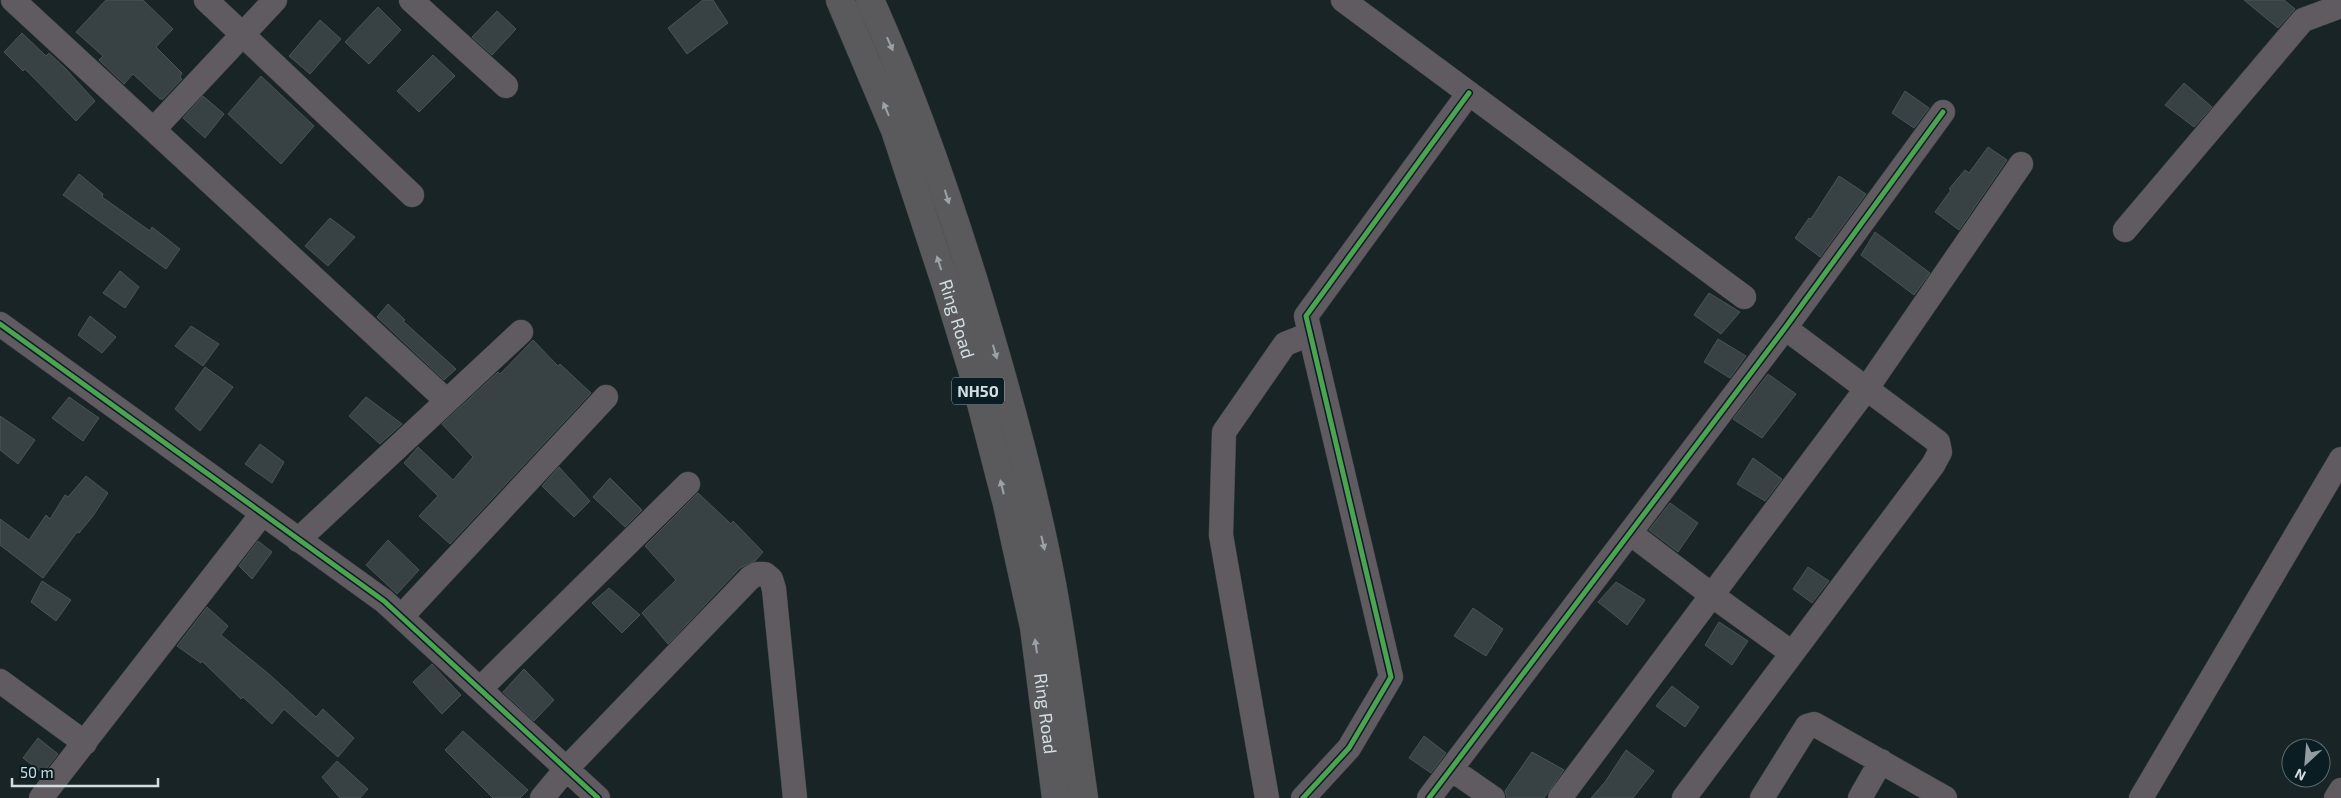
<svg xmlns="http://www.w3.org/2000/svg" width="2341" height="798" viewBox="0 0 2341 798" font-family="'Exo 2',sans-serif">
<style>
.building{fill:#384144;stroke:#4a5456}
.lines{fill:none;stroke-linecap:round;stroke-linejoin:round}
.street-casing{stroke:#374143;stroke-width:25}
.highway-casing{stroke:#374143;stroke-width:29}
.street{stroke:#605b61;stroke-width:24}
.highway{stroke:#5a5a5d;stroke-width:28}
.cycleway-casing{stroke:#0a1d22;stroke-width:8}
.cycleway{stroke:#4ca352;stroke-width:5}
.oneway{fill:#9ca3a6}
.labels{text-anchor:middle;stroke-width:4;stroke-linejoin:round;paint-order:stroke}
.shield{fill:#0a1d22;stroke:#96a4a8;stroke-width:1}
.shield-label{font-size:16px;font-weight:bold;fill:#d2dee2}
.street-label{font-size:18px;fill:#d2dee2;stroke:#0a1d22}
</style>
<rect width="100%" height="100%" fill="#192426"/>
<path class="building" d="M106,0h37l30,29 -17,18 26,26 -2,4 2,2 -19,20h-3l-27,-25 -9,10 -25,-24 4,-4 -27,-24z
M703,0h10l15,23 -41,31 -19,-26z
M2244,0h40l11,9 -17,19z
M378,7l23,23 -32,34 -24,-22z
M497,11l19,18 -24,26 -20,-18z
M320,20l21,19 -31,35 -21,-18z
M22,33l24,23 3,-3 16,15 30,33 -19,20 -51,-52 -2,2 -19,-19z
M433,55l22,21 -36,36 -22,-21z
M261,76l53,50 -33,38 -53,-50z
M2184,83l28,24 -18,20 -29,-22z
M1905,91l24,17 -15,20 -22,-15z
M203,96l21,18 -19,24 -22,-20z
M1988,147l19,13 -48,70 -24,-18 16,-22 -2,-1 16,-19 4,3z
M79,174l24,20 -1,3 48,34 2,-4 28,22 -14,20 -103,-74z
M1839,176l27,18 -46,63 -25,-19 14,-20 2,1z
M330,218l25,19 -27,29 -23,-20z
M1875,232l55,41 -16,22 -53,-40z
M120,271l19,16 -14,21 -22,-15z
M1709,293l31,19 -19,22 -27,-19z
M388,304l17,16 -2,1 53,48 -12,11 -67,-63z
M90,316l26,21 -14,16 -24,-18z
M191,326l28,18 -16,22 -28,-20z
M1718,339l28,17 -16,22 -26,-16z
M533,340l25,26 2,-2 31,29 -141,151 -31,-28 19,-20 -34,-33 14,-16 35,33 20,-23 -31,-33 56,-52 2,2z
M205,367l28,20 -33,44 -25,-22z
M1768,374l28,20 -34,44 -29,-19z
M69,397l30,21 -16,23 -31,-23z
M366,397l36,27 -22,20 -31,-28z
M0,416l35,24 -17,24 -18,-14z
M260,444l24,18 -12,21 -27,-19z
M1753,458l29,21 -17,22 -28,-17z
M559,467l31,34 -16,16 -32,-31z
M86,476l22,17 -15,23 -14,17 -2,-1 -34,46 -43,-33v-26l29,21 17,-25 4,4 15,-24 3,2z
M610,478l32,32 -17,17 -32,-30z
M698,493l33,31 2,-3 30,31 -8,9 -15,7 -72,76 -26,-31 34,-33 -31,-34z
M1670,503l28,20 -20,29 -29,-22z
M388,540l31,30 -22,24 -31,-29z
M258,541l14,11 -20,27 -13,-13z
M1808,567l21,14 -17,22 -19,-14z
M42,581l29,19 -15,21 -25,-19z
M1616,582l29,18 -18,25 -29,-23z
M609,588l31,27 -18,18 -30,-30z
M207,607l21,19 -7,9 49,40 46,42 7,-8 31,29 -16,19 -54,-48 -12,15 -29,-27 -2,2 -39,-38 -1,2 -24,-17z
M1473,608l30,21 -17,27 -32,-20z
M1719,622l29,19 -16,24 -27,-20z
M432,664l29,31 -19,19 -29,-32z
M524,669l30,31 -20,21 -31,-29z
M1672,686l27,21 -14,20 -29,-21z
M463,731l65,59 -8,8h-27l-48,-48z
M1424,736l22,17 -15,20 -22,-15z
M38,738l20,16 -15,19 -20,-15z
M1626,750l28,21 -21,27h-42l14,-16z
M1532,752l32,18 -20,28h-37l-2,-7z
M337,761l31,28 -8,9h-20l-18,-21z"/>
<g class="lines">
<defs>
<path id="street" d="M13,0l434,401
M206,0l206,195
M411,0l95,86
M1343,0l401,297
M154,129l121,-129
M2125,230l178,-210 38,-14
M0,324l384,277 214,197
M1630,533l83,63 79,57
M298,540l223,-208
M402,616l204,-219
M0,681l85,62
M481,688l207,-204
M1451,769l42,29
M41,798l221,-284
M542,798l25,-30 183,-190 7,-4h8l6,5 3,10 21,209
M1267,798l-46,-263 3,-103 61,-88 25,-10
M1303,798l46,-50 42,-71 -85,-361 163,-223
M1429,798l356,-470 158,-216
M1560,798l307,-410 154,-224
M1684,798l249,-333 7,-13 -2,-10 -153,-114
M1762,798l45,-72 7,-2 131,74
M1860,798l21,-37
M2141,798l200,-339
M2336,798l5,-8"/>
<g id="highway">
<path id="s1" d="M840,0l55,130 52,158 27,88 33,128 27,123 22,171"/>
<path d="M870,0c42,93 75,188 105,285 30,98 58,198 77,299 13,71 22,143 32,214"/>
</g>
</defs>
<use href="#street" class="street-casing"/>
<use href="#highway" class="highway-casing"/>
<use href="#street" class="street"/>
<use href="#highway" class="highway"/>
<defs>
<path id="cycleway" d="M0,324l384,277 214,197
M1303,798l46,-50 42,-71 -85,-361 163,-223
M1429,798l356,-470 158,-216"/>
</defs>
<use href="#cycleway" class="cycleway-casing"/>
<use href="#cycleway" class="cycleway"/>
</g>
<defs><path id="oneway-solid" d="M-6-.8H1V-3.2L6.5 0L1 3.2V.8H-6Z" transform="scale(1.25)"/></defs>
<g class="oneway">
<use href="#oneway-solid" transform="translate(890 44) rotate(66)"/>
<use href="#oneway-solid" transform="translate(886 109) rotate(-113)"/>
<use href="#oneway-solid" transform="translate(947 197) rotate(73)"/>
<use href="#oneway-solid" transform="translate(939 263) rotate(-108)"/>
<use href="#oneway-solid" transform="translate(995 352) rotate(74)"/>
<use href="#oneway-solid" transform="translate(1002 487) rotate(-104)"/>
<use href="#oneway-solid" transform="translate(1043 543) rotate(77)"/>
<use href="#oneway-solid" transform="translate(1036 646) rotate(-98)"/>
</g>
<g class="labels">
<rect class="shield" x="952" y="377.5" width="52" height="27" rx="4"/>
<g class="shield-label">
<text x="978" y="397">NH50</text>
</g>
<g class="street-label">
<text dy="6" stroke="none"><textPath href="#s1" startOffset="340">Ring Road</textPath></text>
<text dy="6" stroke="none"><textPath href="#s1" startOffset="745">Ring Road</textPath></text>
</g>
</g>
<g transform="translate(2306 763) rotate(206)"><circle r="24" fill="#0a1d22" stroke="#5a6a6f"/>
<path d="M0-4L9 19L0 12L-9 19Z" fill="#919da0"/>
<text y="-8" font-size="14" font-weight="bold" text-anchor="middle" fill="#d2dee2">N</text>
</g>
<path d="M12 778v8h146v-8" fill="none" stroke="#d2dee2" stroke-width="2.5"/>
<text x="20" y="778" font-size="15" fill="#d2dee2" stroke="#0a1d22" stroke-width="4" paint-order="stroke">50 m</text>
</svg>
